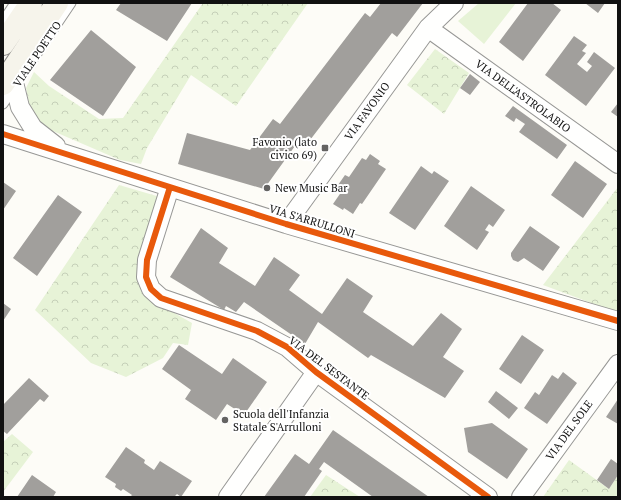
<svg xmlns="http://www.w3.org/2000/svg" width="621" height="500" viewBox="0 0 621 500" font-family="'PT Serif',serif">
<style>
.grass{fill:#e7f3d7}
.park{fill:url(#park-crowns)}
.building{fill:#a19f9c}
.lines{fill:none;stroke-linecap:round;stroke-linejoin:round}
.lane-casing{stroke:#979795;stroke-width:11}
.street-casing{stroke:#979795;stroke-width:20}
.secondary-casing{stroke:#8e8d8b;stroke-width:24}
.lane{stroke:#fffffe;stroke-width:9}
.street{stroke:#fffffe;stroke-width:18}
.secondary{stroke:#f6f4eb;stroke-width:22}
.cycleway-casing{stroke:#fff;stroke-width:8}
.cycleway{stroke:#e8590c;stroke-width:6}
.poi-dot{fill:#646362;stroke:#fff;stroke-width:1.5}
.labels{text-anchor:middle;stroke-width:4;stroke-linejoin:round;paint-order:stroke}
.street-label{font-size:11px;fill:#111;stroke:#fff}
.poi-label{font-size:11px;fill:#111;stroke:#fff;text-anchor:start}
</style>
<defs>
<pattern id="park-crowns" width="20" height="18" patternUnits="userSpaceOnUse"><rect width="20" height="18" fill="#e7f3d7"/><path d="M2 6a3 3 0 1 1 6 0M12 15a3 3 0 1 1 6 0" fill="none" stroke="#c5cfb8"/></pattern>
</defs>
<rect width="100%" height="100%" fill="#fdfcf7"/>
<path class="grass" d="M479,3h37l-32,41 -26,-23z"/>
<path class="park" d="M203,3h105l-72,103 -45,-31 -44,73 -6,16 -21,-4 -81,-35 -8,-12 -5,-25 8,-16 15,14 50,33 24,-1z
M435,49l34,24 -25,41 -37,-29z
M119,185l41,12 -12,101 44,25 -4,22 -15,-2 -10,15 -37,19 -35,-14 -56,-53z
M618,187v126l-75,-28z
M12,434l21,18 -30,40v-50z
M569,460l40,29 9,-14v22h-75z
M326,475l34,22h-50z"/>
<path class="building" d="M121,3h71l-25,38 -51,-31z
M381,3h42l-26,34 -5,-4 -85,111 -7,-5 -36,50 -86,-25 9,-31 63,17 23,-31 7,5 85,-111 5,4z
M528,3h24l9,7 -38,51 -24,-19z
M585,3h20l-7,10z
M91,30l45,37 -33,49 -53,-36z
M574,36l13,9 -5,6 4,2 -9,11 10,8 5,-6 -5,-4 7,-10 21,16 -29,38 -41,-31z
M470,74l10,8 -10,13 -10,-7z
M618,103v14l-7,-5z
M513,106l54,39 -10,14 -38,-27 6,-8 -9,-6 -2,4 -9,-6z
M370,154l10,7 -2,3 8,5 -24,35 -2,-1 -7,11 -9,-6 -1,2 -10,-6 11,-16 -6,-3 7,-10 4,2 13,-19 4,2z
M575,161l32,23 -24,34 -32,-23z
M421,166l11,8 2,-3 15,10 -34,49 -26,-17z
M3,182l13,9 -13,19z
M471,186l34,24 -12,17 -4,-3 -4,6 4,2 -12,18 -33,-24z
M58,195l24,17 -45,64 -24,-18z
M530,226l30,21 -17,24 -19,-13 -6,4 -5,-2 -2,-4v-3z
M201,228l27,20 -9,15 36,23 19,-29 26,18 -11,15 33,24 25,-36 26,18 -10,16 50,34 28,-33 21,16 -19,28 21,14 -19,27 -74,-43 -3,3 -50,-36 -13,22 -61,-42 -8,10 -10,-6 -2,4 -54,-33z
M3,303l8,6 -8,12z
M522,335l22,15 -23,34 -22,-15z
M179,345l43,29 11,-16 34,24 -23,33 -17,-11 -11,16 -31,-21 6,-9 -29,-21z
M563,372l14,11 -30,41 -23,-16 11,-16 4,3 13,-20 6,4z
M29,378l20,18 -5,6 -4,-3 -33,35 -4,-3v-26z
M496,391l22,17 -9,11 -21,-17z
M618,399v25l-12,-7z
M492,423l36,26 -21,30 -39,-27 -4,-24z
M333,430l96,67h-56l-49,-35 -5,7 3,2 -18,26h-40l31,-43 14,10z
M126,447l19,13 -1,3 10,7 6,-9 32,20 -11,16 -4,-3 -3,3h-44l2,-2 -9,-6 -2,2 -6,-4 1,-3 -11,-7z
M611,459l7,5v11l-9,14 -12,-9z
M32,475l24,17 -3,5h-36z"/>
<g class="lines">
<defs>
<path id="lane" d="M3,21l12,-18
M3,104l68,-101"/>
<path id="street" d="M428,28l190,136
M11,70l9,37 13,21 23,18
M3,134l283,90 332,97
M170,187l-23,73 -1,17 5,12 10,9 96,33 30,16 29,25 172,125
M286,224l142,-196 26,-25
M228,497l88,-125
M521,497l97,-133"/>
<path id="secondary" d="M3,44l28,-41
M3,84l54,-81"/>
</defs>
<use href="#lane" class="lane-casing"/>
<use href="#street" class="street-casing"/>
<use href="#secondary" class="secondary-casing"/>
<use href="#lane" class="lane"/>
<use href="#street" class="street"/>
<use href="#secondary" class="secondary"/>
<defs>
<path id="cycleway" d="M3,134l283,90 332,97
M170,187l-23,73 -1,17 5,12 10,9 96,33 30,16 29,25 172,125"/>
</defs>
<use href="#cycleway" class="cycleway-casing"/>
<use href="#cycleway" class="cycleway"/>
</g>
<g class="poi-dot">
<rect x="321" y="144" width="8" height="8" rx="2"/>
<circle cx="267" cy="188" r="4"/>
<circle cx="225" cy="420" r="4"/>
</g>
<g class="labels">
<g class="street-label">
<text transform="translate(37 54) rotate(-56)" y="4">VIALE POETTO</text>
<text transform="translate(523 96) rotate(36)" y="4">VIA DELL'ASTROLABIO</text>
<text transform="translate(367 111) rotate(-54)" y="4">VIA FAVONIO</text>
<text transform="translate(312 221) rotate(17)" y="4">VIA S'ARRULLONI</text>
<text transform="translate(329 368) rotate(37)" y="4">VIA DEL SESTANTE</text>
<text transform="translate(569 430) rotate(-54)" y="4">VIA DEL SOLE</text>
</g>
<g class="poi-label">
<text x="317" y="146" text-anchor="end">Favonio (lato<tspan x="317" dy="13">civico 69)</tspan></text>
<text x="275" y="192">New Music Bar</text>
<text x="233" y="418">Scuola dell'Infanzia<tspan x="233" dy="13">Statale S'Arrulloni</tspan></text>
</g>
</g>
<rect width="621" height="500" fill="none" stroke="#111111" stroke-width="8"/>
</svg>
